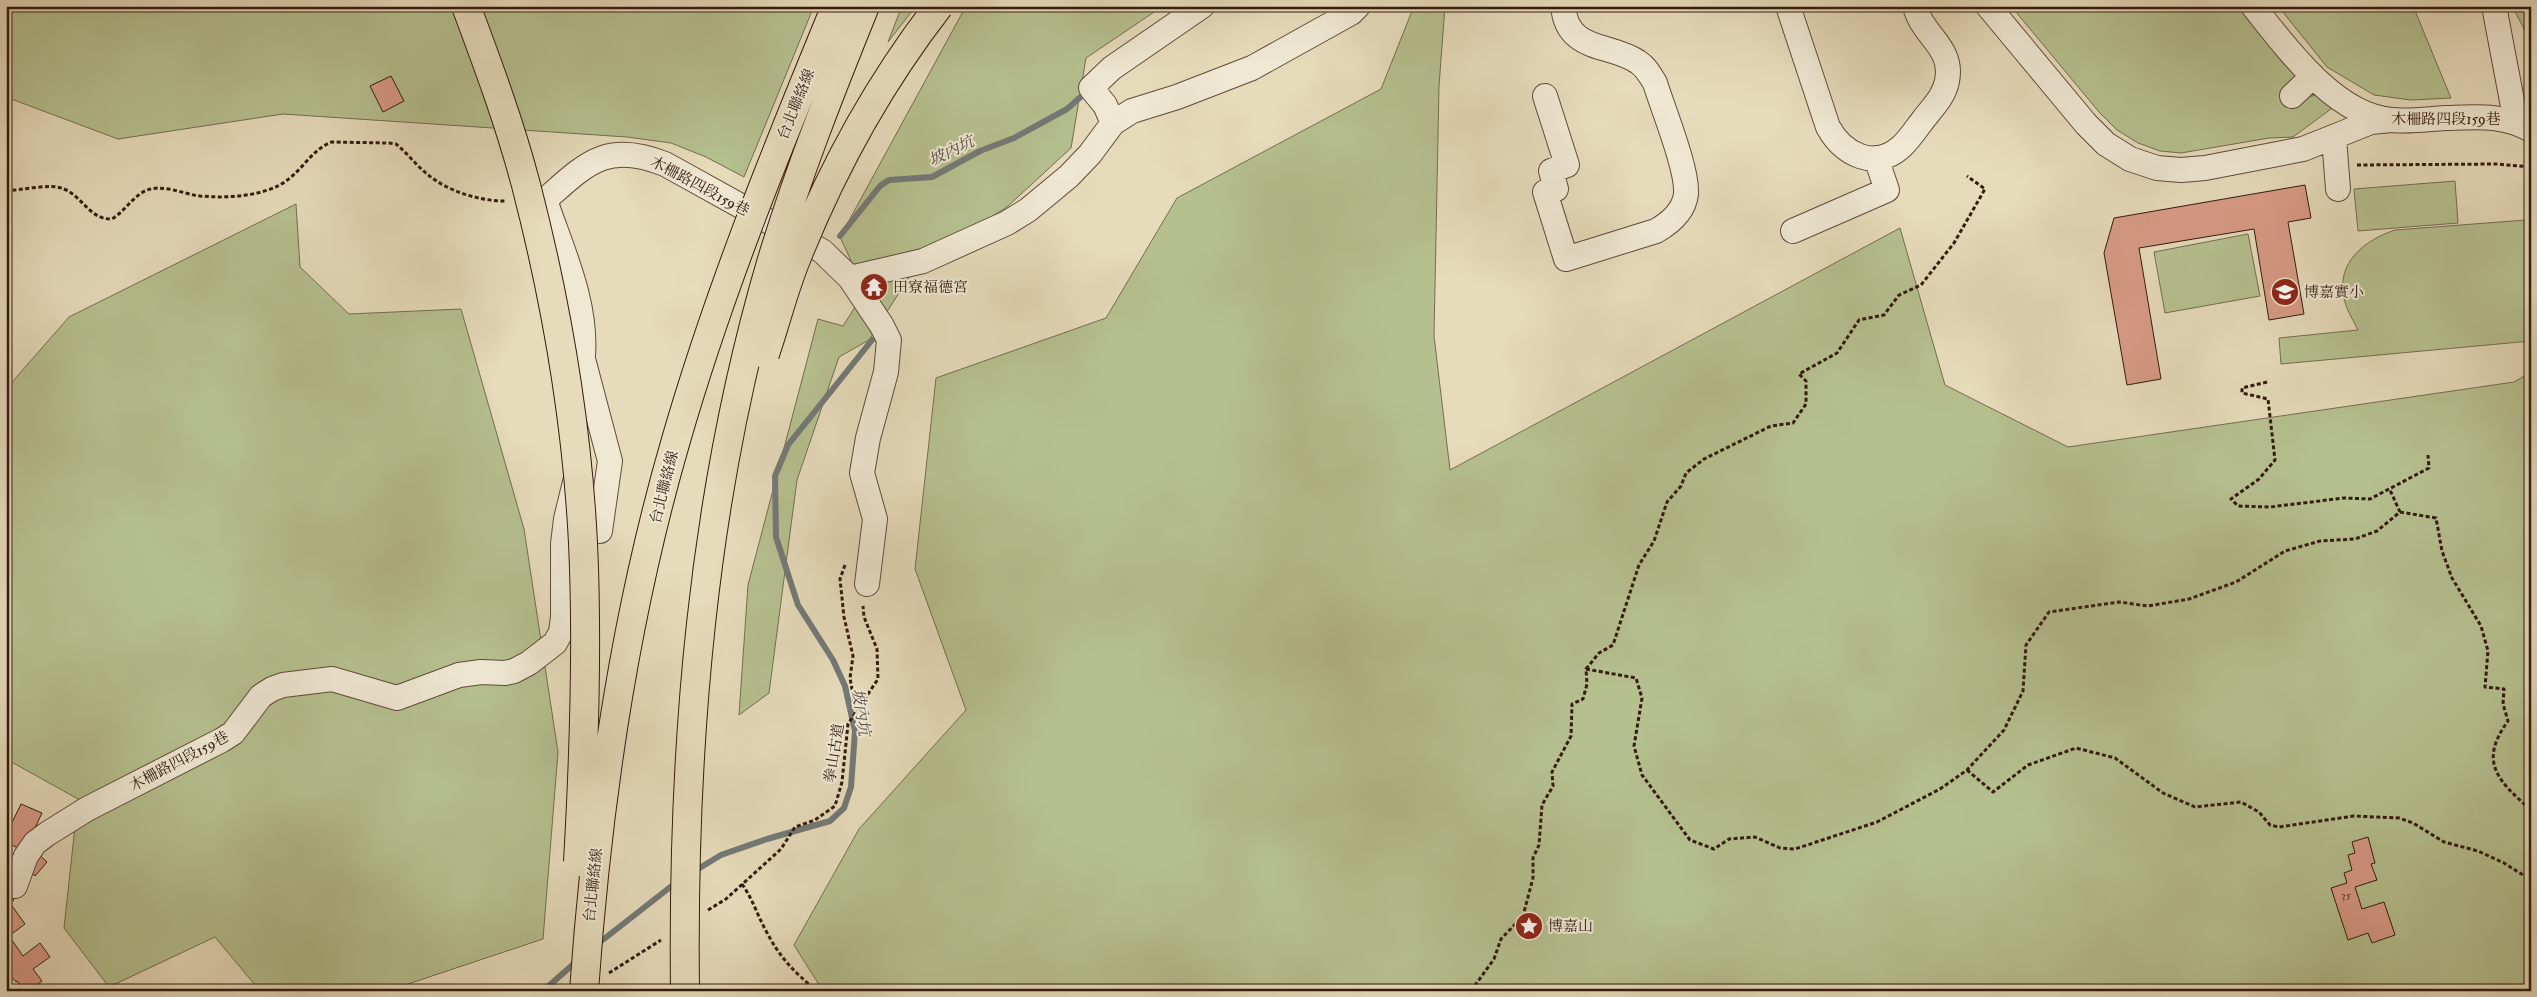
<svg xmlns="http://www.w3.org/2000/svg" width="2537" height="997" viewBox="0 0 2537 997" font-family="'IM FELL Double Pica','Noto Serif TC',serif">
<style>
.green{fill:#b6c08f;stroke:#746d4f}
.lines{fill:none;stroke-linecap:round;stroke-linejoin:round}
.stream{stroke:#737977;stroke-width:6}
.building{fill:#d89b86;stroke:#331a0f}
.minor-casing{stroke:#604a3a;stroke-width:26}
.path{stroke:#331a0f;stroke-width:3;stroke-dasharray:4 2.5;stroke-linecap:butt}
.minor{stroke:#efe8d3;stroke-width:24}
.highway-bridge-casing{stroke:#331a0f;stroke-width:30;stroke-linecap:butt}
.highway-bridge{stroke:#e6dbbb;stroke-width:28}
.labels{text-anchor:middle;stroke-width:4;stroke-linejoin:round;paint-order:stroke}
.number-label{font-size:12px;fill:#5c3a2d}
.street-label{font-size:15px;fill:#331a0f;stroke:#efe8d3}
.poi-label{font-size:15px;fill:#331a0f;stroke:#efe8d3;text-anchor:start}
.water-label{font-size:16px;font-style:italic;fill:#534943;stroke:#efe8d3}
</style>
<rect width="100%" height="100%" fill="#e6dbbb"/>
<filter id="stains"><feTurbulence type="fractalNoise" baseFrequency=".004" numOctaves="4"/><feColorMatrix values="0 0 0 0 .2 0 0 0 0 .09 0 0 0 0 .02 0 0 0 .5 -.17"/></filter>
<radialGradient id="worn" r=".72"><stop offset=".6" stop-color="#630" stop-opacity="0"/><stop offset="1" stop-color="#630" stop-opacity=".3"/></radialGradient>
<path class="green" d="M6,6h808l-70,171 -38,-20 -35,-14 -44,-6 -344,-23 -165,25 -112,-42z
M902,6h14l-28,36z
M966,6h197l-77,52 -15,90 -64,59 -89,56 -49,77 -30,17 -42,123 -28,213 -30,22 9,-130 70,-266 25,7 22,-35 -25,-54z
M1414,6h31l-6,80 -5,250 16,134 450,-242 45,157 123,62 446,-65 17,-10v619h-1708l-29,-46 65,-116 107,-119 -51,-141 21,-191 170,-60 71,-120 204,-109z
M2011,6h228l55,67 12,24 11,-2 18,11 -42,31 -24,1 -88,15 -21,-2 -22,-8 -21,-13 -18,-18z
M2278,6h135l38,92 -40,2 -37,-5 -47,-28z
M2512,6h19v36z
M2455,181l3,42 -100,8 -4,-42z
M296,204l4,63 49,47 112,-5 63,220 34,223 -15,187 -147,49 -23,3h-113l-45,-54 -106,50 -45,-59 14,-129 -70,-39 -2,3v-374l63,-72z
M2526,220l5,2v119l-250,23 -2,-26 79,-8c-5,-10 -12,-21 -14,-32 -8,-36 21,-58 51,-68z
M2248,234l12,62 -95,17 -11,-61z"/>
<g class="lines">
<path class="stream" d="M840,236l40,-50 9,-6 43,-3 48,-26 34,-13 53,-29 18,-16
M693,872l28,-17 46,-16 63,-18 14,-13 7,-21 4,-56 -10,-45 -12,-26 -35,-55 -22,-68 -1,-61 13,-31 84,-105
M595,946l83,-65
M543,991l35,-31"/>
</g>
<path class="building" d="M391,76l13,25 -21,11 -13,-26z
M2305,185l6,33 -23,4 16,92 -35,6 -15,-91 -115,19 22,131 -34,6 -23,-132 10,-35z
M21,804l21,9 -18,38 -18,-9v-7z
M2368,837l7,26 -4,1 6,16 -22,7 7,22 22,-7 11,33 -23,8 -4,-10 -20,7 -17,-52 16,-5 -3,-10 8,-3 -4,-15 7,-2 -3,-11z
M37,853l10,9 -12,14 -10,-10z
M6,890l8,10 -4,3 15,21 -16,12 14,20 17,-13 10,14 -17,12 9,12 -13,10h-4l-8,-10 -1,1 -10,-12z"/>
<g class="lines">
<defs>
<path id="minor" d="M1788,6l40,121c15,27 46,44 73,20 8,-7 15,-18 22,-27 9,-12 21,-23 24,-39 7,-34 -25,-45 -32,-75
M1988,6l98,118 20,20 24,15 27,9 24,2 24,-2 98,-19 68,-27 20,-2
M2253,6c33,41 82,110 139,114 17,2 36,-1 53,-2 32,-1 58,-4 86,12
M2494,6l22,116
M1545,96l22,69 -16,6 5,18 -11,3 21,67 90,-28c14,-8 28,-19 30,-37 2,-24 -23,-85 -31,-111 -5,-8 -9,-16 -17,-21 -27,-19 -71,-9 -75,-56
M2292,96l21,-20
M1113,123l-8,-18 -14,-17 21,-20 90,-62
M2334,138l4,51
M1793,231l94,-41 -11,-32
M850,278l73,-17 84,-38 21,-13 41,-34 21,-22 23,-31 19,-12 45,-14 75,-29 99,-55 7,-7
M583,359l27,102 -10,70
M573,404c1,-16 9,-32 10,-48 4,-54 -21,-106 -38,-156 42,-37 61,-59 120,-36l157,87 28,27 32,48 7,14 -3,32 -18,66 -6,35 13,46 -8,65
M15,886l11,-30 9,-13 12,-9 40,-25 135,-69 11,-7 28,-37 11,-7 11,-4 49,-6 65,19 62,-23 22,-3 24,1 9,-2 15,-8 26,-20 6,-11 2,-15v-73l3,-25 9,-37"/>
</defs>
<use href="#minor" class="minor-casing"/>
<path class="path" d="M2357,165l139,-1 35,3
M6,191c15,-1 46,-8 58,-2 19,8 26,31 48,30 13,-8 21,-23 35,-29 17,-6 36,4 53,6 23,2 46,1 68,-6 32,-10 39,-39 64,-48l57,1 7,1c11,9 20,21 31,30 20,17 52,27 78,27
M2267,382l-25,6v5l26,6 7,61 -16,19 -28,20 7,7 32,1 74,-9 26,1 59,-31 -1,-13
M2400,512l36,6 6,33 10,27 29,48 7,25 -3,36 19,2 -1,15 5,17c-30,41 -10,60 23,89
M845,565l-5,14 4,38 9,39 -3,22 6,33
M1586,669l50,9 6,20 -8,48 8,29 48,65 24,9 15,-10 26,-2 25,11 15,1 82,-27 63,-33 27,-19 37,-40 19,-39 3,-46 23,-33 70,-10 29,4 41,-7 47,-17 49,-31 35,-10 35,-2 22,-8 23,-19 -10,-22
M1967,770l26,22 35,-27 48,-17 39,10 48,35 32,14 46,-5 18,10 11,13 9,2 75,-11 45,2 14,5 31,19 34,9 26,12 27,17
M742,884c10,14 15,30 23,45 15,29 28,42 52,62
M708,910l18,-11 55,-50 14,-22 20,-7 20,-14 7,-24 6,-58 30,-45 -1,-30 -13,-32 -1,-11
M609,973l52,-33
M1471,991l23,-32 7,-20 22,-23 10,-38v-20l6,-13 3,-40 11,-19 -1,-14 19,-36 1,-32 11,-5 4,-15 -1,-15 13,-16 14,-8 26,-80 15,-24 13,-39 14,-16 5,-13 18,-14 67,-33 22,-3 13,-19v-23l-7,-7 38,-21 22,-33 25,-5 15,-20 22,-10 33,-42 31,-54 -18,-13"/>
<use href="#minor" class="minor"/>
<defs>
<path id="highway-bridge" d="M466,6c22,59 44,118 60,179 30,116 51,238 57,358 5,106 1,214 -5,319
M765,354c11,-32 19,-66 32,-97 36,-90 83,-175 142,-251
M584,991c13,-186 40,-373 92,-551 43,-149 101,-291 160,-434
M685,991c-3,-244 17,-493 86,-728 26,-87 60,-173 94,-257"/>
</defs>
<use href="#highway-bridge" class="highway-bridge-casing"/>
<use href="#highway-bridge" class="highway-bridge"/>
</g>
<defs>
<symbol id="temple-disc" viewBox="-11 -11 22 22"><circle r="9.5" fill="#8f2418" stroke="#efe8d3"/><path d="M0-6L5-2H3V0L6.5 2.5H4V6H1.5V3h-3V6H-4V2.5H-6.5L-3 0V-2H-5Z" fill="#fff"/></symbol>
<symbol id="school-disc" viewBox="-11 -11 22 22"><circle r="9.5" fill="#8f2418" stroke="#efe8d3"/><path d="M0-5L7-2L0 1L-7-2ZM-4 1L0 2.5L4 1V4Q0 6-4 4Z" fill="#fff"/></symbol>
<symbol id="sight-disc" viewBox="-11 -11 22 22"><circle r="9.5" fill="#8f2418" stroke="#efe8d3"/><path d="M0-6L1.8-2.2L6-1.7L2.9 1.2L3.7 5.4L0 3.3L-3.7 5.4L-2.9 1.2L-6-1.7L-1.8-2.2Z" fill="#fff"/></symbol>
</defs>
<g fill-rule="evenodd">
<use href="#temple-disc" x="858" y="271" width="32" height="32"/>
<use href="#school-disc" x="2269" y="276" width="32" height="32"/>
<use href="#sight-disc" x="1513" y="910" width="32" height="32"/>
</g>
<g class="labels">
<g class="number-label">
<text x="2346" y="899">35</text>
</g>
<g class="street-label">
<text transform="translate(796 104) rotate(-68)" y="5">台北聯絡線</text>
<text x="2446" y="124">木柵路四段159巷</text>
<text transform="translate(700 186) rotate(28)" y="5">木柵路四段159巷</text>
<text transform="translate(664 487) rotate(-76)" y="5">台北聯絡線</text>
<text transform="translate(834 753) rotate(-81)" y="5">拳山古道</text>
<text transform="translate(179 761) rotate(-28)" y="5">木柵路四段159巷</text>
<text transform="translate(593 885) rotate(-84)" y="5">台北聯絡線</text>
</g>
<g class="poi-label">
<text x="893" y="292">田寮福德宮</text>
<text x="2304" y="297">博嘉實小</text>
<text x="1548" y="931">博嘉山</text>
</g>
<g class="water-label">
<text transform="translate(951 150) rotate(-26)" y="6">坡內坑</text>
<text transform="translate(862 712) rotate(81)" y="6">坡內坑</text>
</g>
</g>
<rect width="2537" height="997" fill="none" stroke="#e6dbbb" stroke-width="25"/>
<rect x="8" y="8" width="2522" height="982" fill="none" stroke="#331a0f" stroke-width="2.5"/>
<rect x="12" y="12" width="2512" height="972" fill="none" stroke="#331a0f"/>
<rect width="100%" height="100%" filter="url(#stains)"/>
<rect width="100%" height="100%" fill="url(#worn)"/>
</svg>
